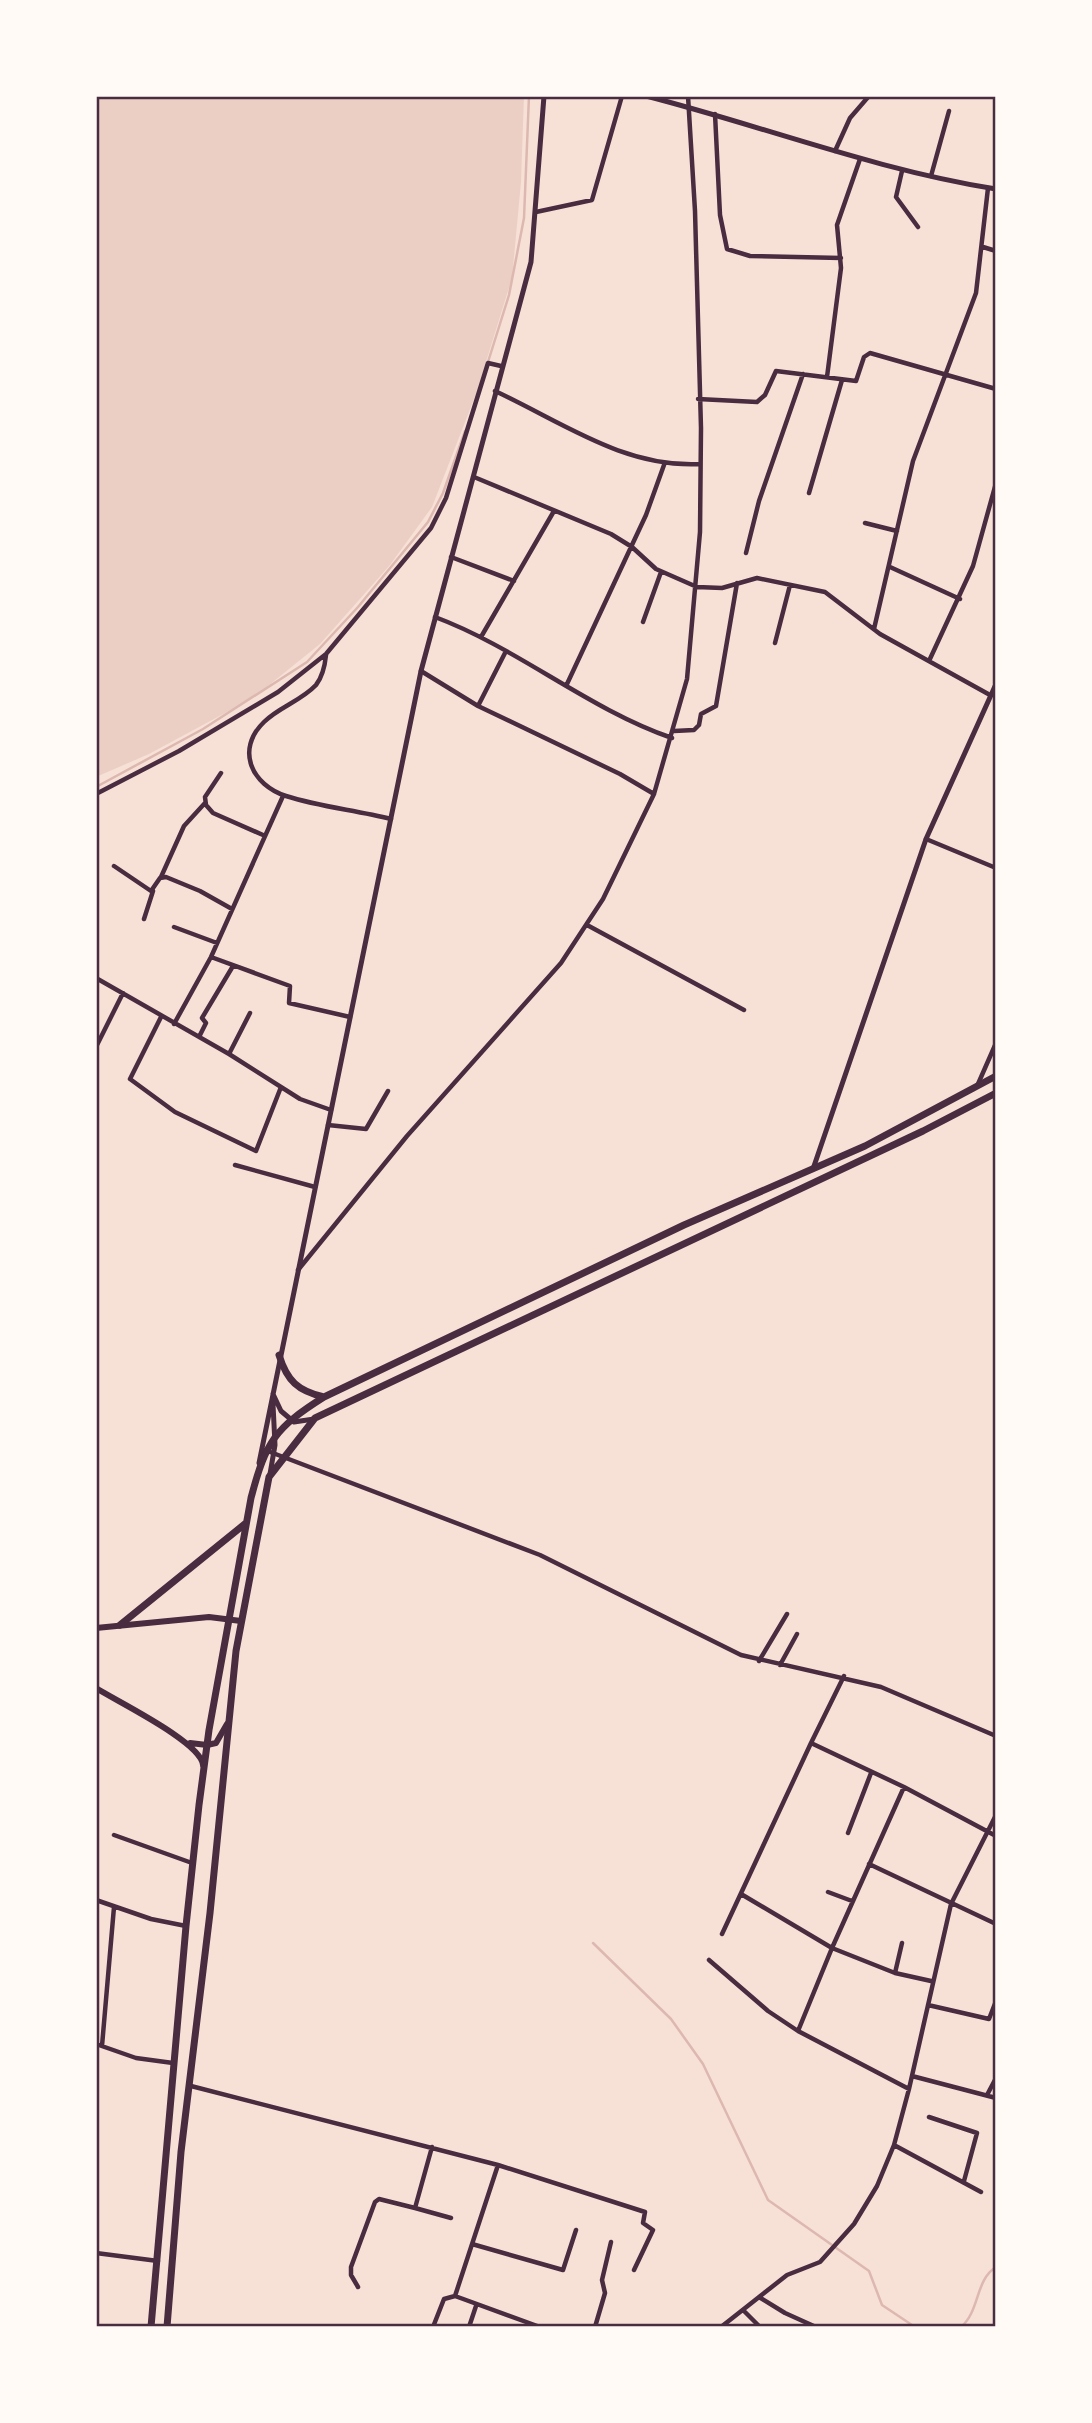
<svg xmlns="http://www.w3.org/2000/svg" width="1092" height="2423" viewBox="0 0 1092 2423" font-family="'Golos Text',sans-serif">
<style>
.green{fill:#ebcfc5}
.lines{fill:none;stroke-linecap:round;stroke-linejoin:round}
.stream{stroke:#dcb8b0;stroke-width:2.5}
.minor{stroke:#4a2c40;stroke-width:4.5}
.tertiary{stroke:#4a2c40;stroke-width:5}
.secondary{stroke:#4a2c40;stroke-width:5}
.primary{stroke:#4a2c40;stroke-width:6}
.trunk{stroke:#4a2c40;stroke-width:7}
.neatline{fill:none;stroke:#4a2c40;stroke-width:2.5}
</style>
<rect width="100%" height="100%" fill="#f7e1d7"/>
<path class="green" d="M96,96h428l-3,86 -9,96 -36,116 -44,113 -42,58 -70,79 -67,54 -104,56 -53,23z"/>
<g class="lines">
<path class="stream" d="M488,362l21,-67 15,-77 5,-122
M96,787l107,-58 104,-67 51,-55 70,-85 15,-29 22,-62
M593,1943l78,76 32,45 65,136 101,71 13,34 33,22
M961,2327c19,-16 14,-47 35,-60"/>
<path class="minor" d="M715,114l5,101 7,34 23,7 91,2
M835,151l15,-33 19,-22
M902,171l-6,26 22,30
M931,176l18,-65
M536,212l56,-12 30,-104
M983,247l13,4
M827,377l14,-109 -4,-43 23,-66
M495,391c67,31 129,77 205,73
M698,399l59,3 8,-7 11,-24 80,10 8,-24 6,-4 126,36
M474,477l137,57 21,13 24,22 41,18 25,1 35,-10 68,14 55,42 110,61
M809,493l33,-113
M865,523l32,8
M746,553l13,-52 44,-127
M451,557l63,24
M890,567l70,32
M435,617c83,31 153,92 237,121
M643,622l18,-50
M874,629l39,-168 63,-168 12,-105
M481,637l73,-126
M775,643l15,-58
M326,655c-1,10 -3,21 -10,30 -15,16 -37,22 -52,37 -29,28 -12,63 22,74 34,11 70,14 105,23
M929,661l44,-95 23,-83
M421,671l57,35 27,-53
M567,684l79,-169 18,-50
M478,706l142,68 34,20
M674,731l20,-1 5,-5 2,-11 15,-8 21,-123
M221,773l-16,24 1,8 7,8 50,22
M96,794l83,-43 99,-59 48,-38 105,-126 15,-30 42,-135 13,3
M926,839l70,29
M114,866l37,25 9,-13 6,-1 34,14 32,18
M161,877l23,-51 21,-23
M144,919l9,-28
M587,925l157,85
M174,927l43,16
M211,957l79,29 -1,17 61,14
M96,978l133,76 71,45 31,11
M161,1017l-31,62 45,33 81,39 25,-64
M174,1024l37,-67 72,-161
M199,1037l7,-14 -4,-5 31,-52
M96,1047l27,-54
M229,1054l21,-41
M978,1084l18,-41
M328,1125l38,4 22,-38
M235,1165l80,22
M298,1270l109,-134 154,-173 42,-64 51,-105 33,-115 13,-147 1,-104 -6,-217 -7,-115
M265,1450l275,105 201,100 140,32 115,49
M759,1661l28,-47
M780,1665l17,-31
M844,1676l-33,67 93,44
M848,1833l23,-60
M114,1835l78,28
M869,1864l127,60
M828,1892l24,9
M741,1894l91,54 72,-161 92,49
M96,1900l55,19 35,7
M722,1934l89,-191
M902,1943l-7,30 36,8
M709,1960l59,51 30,20 111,58
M928,2005l61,14 7,-18
M798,2031l34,-83 63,25
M96,2044l40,14 37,5
M102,2046l12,-139
M912,2076l84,22
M191,2086l307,79 147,47 -2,11 10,7 -19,40
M987,2095l9,-17
M929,2117l48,16 -13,48
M894,2145l87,47
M498,2165l-43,131 85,31
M415,2208l36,10
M472,2244l91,26 13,-40
M96,2253l62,8
M358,2287l-7,-12v-8l24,-65 4,-3 36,9 17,-61
M759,2297l26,16 31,14
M743,2310l17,17
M433,2327l11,-28 11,-3
M469,2327l7,-21
M595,2327l10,-34 -3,-13 9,-38
M721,2327l66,-52 33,-13 34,-38 23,-38 17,-41 15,-56 42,-185 45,-89"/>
<path class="tertiary" d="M646,96c117,30 230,74 350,93
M813,1169l113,-330 70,-155"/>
<path class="secondary" d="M273,1394l8,17 13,11 20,-3
M259,1463l162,-792 110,-409 13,-166
M270,1474l5,-29 -2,-41"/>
<path class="primary" d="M96,1628l113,-11 32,4
M96,1688c22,14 105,54 107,77
M190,1743l17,2 9,-2 11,-19"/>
<path class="trunk" d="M279,1355c8,26 19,36 45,42
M120,1625l126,-102
M151,2327l35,-401 13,-121 10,-75 42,-232c15,-57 24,-70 73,-101l360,-172 181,-79 131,-70
M167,2327l14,-175 29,-239 26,-262 33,-174 46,-59 608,-287 73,-38"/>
</g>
<rect width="1092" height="2423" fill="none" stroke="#fffaf5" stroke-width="196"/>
<rect x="98" y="98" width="896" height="2227" class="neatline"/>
</svg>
